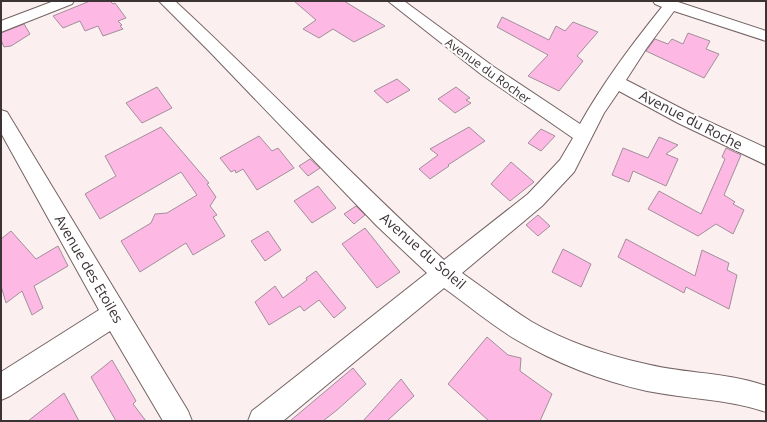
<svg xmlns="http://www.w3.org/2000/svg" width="767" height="422" viewBox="0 0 767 422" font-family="'Open Sans',sans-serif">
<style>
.building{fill:#fdb9e3;stroke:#a08f99}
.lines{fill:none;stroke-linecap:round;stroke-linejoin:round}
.minor-casing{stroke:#756364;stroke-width:2}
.minor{fill:#fff;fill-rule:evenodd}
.labels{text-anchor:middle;stroke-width:4;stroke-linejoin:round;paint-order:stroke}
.far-street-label{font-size:12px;fill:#3c3334;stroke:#fff}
.street-label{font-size:14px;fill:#3c3334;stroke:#fff}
</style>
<rect width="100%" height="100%" fill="#fceff0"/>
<path class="building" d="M90,1h20l3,3 2,-1 11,15 -8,3 4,4 -2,1 3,3 -20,7 -5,-10 -13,5 -5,-10 -17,7 -10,-12z
M294,1h50l41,25 -31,16 -21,-13 -14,9 -16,-9 13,-9z
M502,17l47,23 7,-14 9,5 8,-9 25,10 -21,24 6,5 -24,30 -31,-15 20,-21 -51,-28z
M24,24l6,10 -19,12 -7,1 -3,-7v-7z
M688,33l22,8 -4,8 13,5 -15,24 -58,-27 9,-12 13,5 4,-5 11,5z
M397,79l13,11 -23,13 -13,-12z
M157,87l15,21 -30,15 -16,-20z
M456,87l14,11 -4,2 5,3 -16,10 -17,-14z
M161,127l48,56 -2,1 9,13 -6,9 7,9 -4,2 12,19 -32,19 -7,-12 -46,29 -19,-31 30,-18 4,-9 12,-1 30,-18 -16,-23 -81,47 -15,-25 31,-18 -11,-20z
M469,127l16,14 -37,24 1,1 -19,13 -11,-10 19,-14 -8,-6z
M541,129l14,7 -14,15 -13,-8z
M259,136l13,15 6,-3 16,20 -37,22 -14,-21 -7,4 -1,-3 -4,2 -11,-14z
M659,137l19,8 -12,9 12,5 -12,27 -33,-15 -4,11 -17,-7 11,-27 25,10z
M726,148l15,7 -17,40 11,7 -2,2 11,6 -11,24 -17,-10 -18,12 -50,-27 11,-18 42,23 24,-55 -3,-2z
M310,159l10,9 -12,8 -9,-10z
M511,162l23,20 -24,19 -19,-17z
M318,186l18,22 -24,15 -18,-22z
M356,206l9,9 -11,9 -10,-10z
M538,215l12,11 -12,10 -12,-11z
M365,228l35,44 -23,16 -35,-44z
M11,231l25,28 22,-13 10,20 -34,20 9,22 -11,7 -10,-24 -16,12 -5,-17v-47z
M268,231l13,19 -16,11 -14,-20z
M626,239l69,37 7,-26 27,13 -2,7 10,5 -8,34 -43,-22 -2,6 -66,-36z
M563,249l28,15 -10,23 -29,-15z
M316,271l30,37 -12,10 -15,-18 -15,11 -4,-5 -31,19 -14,-23 20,-16 8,12 24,-18 -1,-2z
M487,337l21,18 13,3 -1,13 32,23 -12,27h-51l-41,-37z
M112,360l24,41 -3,3 13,17h-30l-25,-44z
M353,368l13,16 -29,26 -14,11h-33z
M401,379l13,17 -27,25h-24z
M64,393l15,28h-51z"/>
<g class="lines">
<defs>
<path id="minor" d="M54,1h20l-2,3 -71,28v-11z
M159,1h16c91,84 177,175 269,259l84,-66 32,-34 13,-22 -91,-63 -94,-74h16l90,66 86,57c23,-41 52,-80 82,-117l-7,-3 -2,-3h22l91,30v10l-92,-30 -28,38 -20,31 64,33 76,35v17l-88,-42 -59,-32 -15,22 -30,59 -32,34 -80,67c23,16 46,34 70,49 35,20 74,33 114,42 40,10 81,8 120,22v26c-38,-13 -79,-13 -119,-21 -45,-10 -92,-28 -132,-52 -25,-15 -47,-34 -71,-51l-161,133h-35l4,-10 175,-138 -50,-47 -168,-175z
M1,110l6,2 181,299 4,10h-29l-53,-90 -100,65 -9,4v-28l98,-62 -98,-177z"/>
</defs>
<use href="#minor" class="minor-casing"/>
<use href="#minor" class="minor"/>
</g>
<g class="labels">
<g class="far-street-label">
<text transform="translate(488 71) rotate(36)" y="4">Avenue du Rocher</text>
</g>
<g class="street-label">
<text transform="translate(691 120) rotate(27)" y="5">Avenue du Roche</text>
<text transform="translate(423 251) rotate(41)" y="5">Avenue du Soleil</text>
<text transform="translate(89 269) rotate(60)" y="5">Avenue des Etoiles</text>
</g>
</g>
<rect width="767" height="422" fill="none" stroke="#3c3334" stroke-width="4"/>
</svg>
